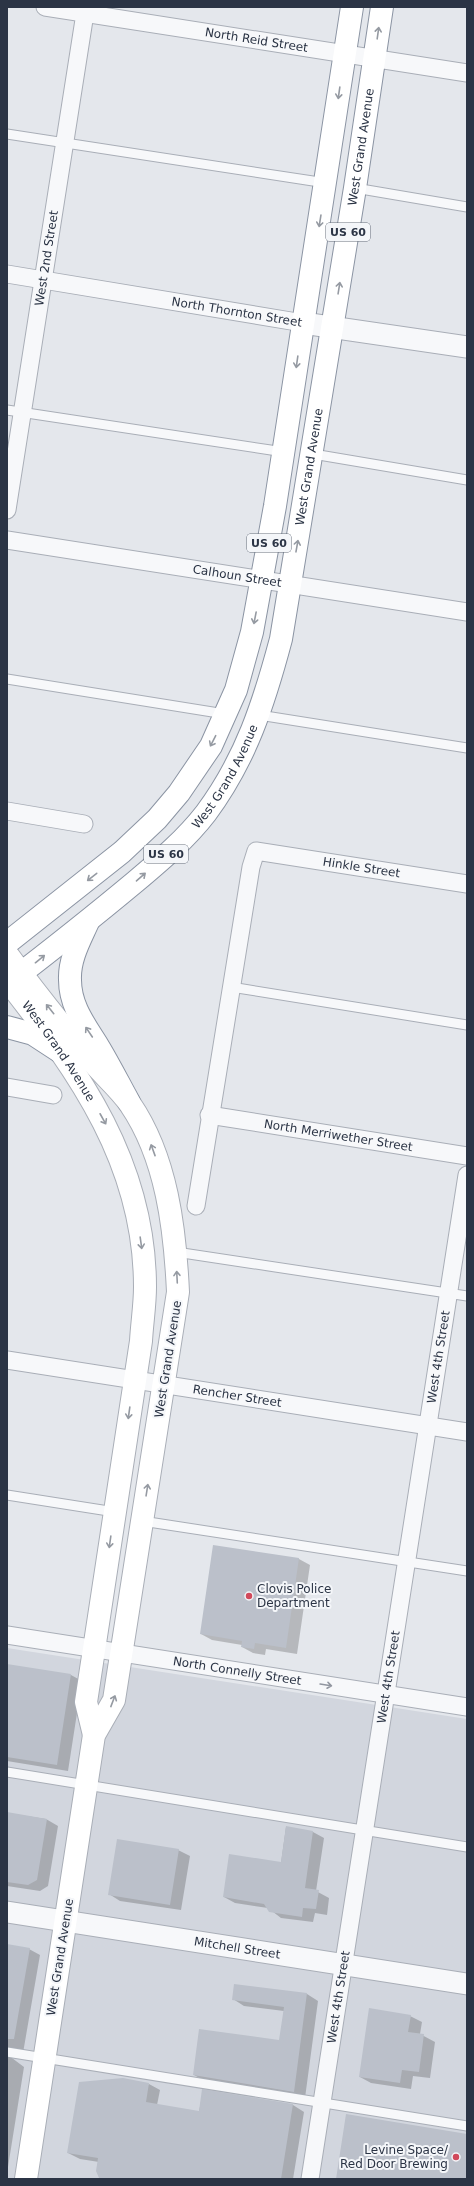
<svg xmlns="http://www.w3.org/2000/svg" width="474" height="2186" viewBox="0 0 474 2186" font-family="'DejaVu Sans',sans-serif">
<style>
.built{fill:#d2d6de}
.shadow{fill:#0003}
.building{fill:#bbc0ca}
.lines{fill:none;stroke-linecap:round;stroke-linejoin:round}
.service-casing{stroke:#a9aeb7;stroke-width:11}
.minor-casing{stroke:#a9aeb7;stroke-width:19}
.tertiary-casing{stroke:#a9aeb7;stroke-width:23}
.secondary-casing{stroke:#a9aeb7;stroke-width:24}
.trunk-casing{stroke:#8b94a3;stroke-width:24}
.service{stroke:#f7f8fa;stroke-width:9}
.minor{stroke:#f7f8fa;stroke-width:17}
.tertiary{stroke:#f7f8fa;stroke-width:21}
.secondary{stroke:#fff;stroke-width:22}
.trunk{stroke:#fff;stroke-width:22}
.oneway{stroke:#959aa2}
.oneway2{stroke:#9196a0}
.poi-dot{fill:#d1495b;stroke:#f4f6f9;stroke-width:1.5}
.labels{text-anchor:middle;stroke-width:4;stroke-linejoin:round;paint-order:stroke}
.shield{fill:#f4f6f9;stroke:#676e7b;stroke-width:1}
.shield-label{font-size:11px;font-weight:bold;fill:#2b3445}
.street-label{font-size:12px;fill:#2b3445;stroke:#f4f6f9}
.poi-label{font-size:12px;fill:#2b3445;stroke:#f4f6f9;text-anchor:start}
</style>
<rect width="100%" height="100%" fill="#e4e7ec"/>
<path class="built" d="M7,1648l460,71v460h-460z"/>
<path class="shadow" d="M214,1546l85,13 11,6 -13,89 -31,-5 -1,6 -12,-2 -11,-6v-2l-30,-5 -11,-6z
M7,1665l64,10 11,6 -14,90 -61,-10z
M7,1813l39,6 12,7 -10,60 -8,5 -33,-5z
M286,1827l27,5 11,6 -8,53 13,7 -2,17 -12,-2 -2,9 -32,-4 -13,-10 -33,-5 -11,-6 57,-34z
M178,1850l12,6 -9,54 -61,-9 -11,-7z
M7,1945l22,4 11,6 -17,98 -7,-1 -4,6 12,9 -16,100z
M235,1985l72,9 11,7 -13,97 -100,-17 -11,-6 86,-34 4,-30 -40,-5 -11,-7z
M410,2016l12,6 -2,12 15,8 -5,36 -17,-2 -2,13 -40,-6 -11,-6z
M149,2084l11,6 -3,15 42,7 4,-21 90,14 11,7 -11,67h-189l-4,-2 -1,-15 -19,-3 -12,-6z"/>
<path class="building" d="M213,1545l86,13 -13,90 -31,-5 -1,6 -13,-2 1,-6 -42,-7z
M7,1664l64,10 -14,91 -50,-8z
M7,1812l40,7 -10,61 -9,5 -21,-3z
M286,1826l27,5 -8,57 14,2 -3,19 -13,-1 -1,9 -33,-5 -5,-8 -41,-7 6,-43 52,8z
M117,1839l62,10 -9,56 -62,-10z
M7,1944l23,4 -16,91h-7z
M234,1984l73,9 -13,99 -101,-17 6,-46 80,11 5,-33 -52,-7z
M369,2008l42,7 -3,17 16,2 -5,38 -17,-2 -2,13 -41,-6z
M123,2078l26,5 -3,19 53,9 3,-22 91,15 -12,75 -182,-1 -3,-7 2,-13 -31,-5 12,-71z
M346,2114l121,20v45h-131z"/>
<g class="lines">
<defs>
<path id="service" d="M7,134l319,49
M355,188l112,19
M7,410l277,42
M313,454l154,26
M7,679l218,35
M259,715l208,33
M231,987l236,38
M176,1252l291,44
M7,1495l108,17
M142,1521l325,50
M7,1772l460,75
M7,2052l460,74"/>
<g id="minor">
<path id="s1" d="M45,7l422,66"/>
<path id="s2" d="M7,274l296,49"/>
<path id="s3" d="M7,510l79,-503"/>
<path id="s4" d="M7,540l460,72"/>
<path d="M7,811l77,13"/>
<path d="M7,1087l46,8"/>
<path id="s5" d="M209,1115l258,41"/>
<path id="s6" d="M196,1206l55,-339 5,-16 211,33"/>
<path id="s7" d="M7,1360l460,72"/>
<path id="s8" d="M7,1635l460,72"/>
<path id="s9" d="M310,2179l157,-1004"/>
</g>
<g id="tertiary">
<path d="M303,323l164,24"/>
<path id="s10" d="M7,1912l460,72"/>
</g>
<g id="secondary">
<path d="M7,954c26,36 54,71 83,105 12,15 29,29 40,45 37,54 45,125 48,188l-64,408 -20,35 -68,444"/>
<path id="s11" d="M7,980c73,93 138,184 138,307 0,18 -3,36 -4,54l-55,361 8,33"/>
</g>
<g id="trunk">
<path d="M88,922c-8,18 -19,37 -18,58 0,26 15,45 28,66 11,18 21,38 31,56"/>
<path d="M7,943l115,-91 35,-33 22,-26 32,-47 25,-56 16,-58 23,-126 77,-499"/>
<path id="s12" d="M7,984c43,-33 86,-67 128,-102 25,-21 51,-43 71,-69 40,-54 58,-110 75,-174l74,-451 27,-181"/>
<path d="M7,1027l26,7 26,17"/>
</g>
</defs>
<use href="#service" class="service-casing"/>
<use href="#minor" class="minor-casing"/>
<use href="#tertiary" class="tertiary-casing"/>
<use href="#secondary" class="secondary-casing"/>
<use href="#trunk" class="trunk-casing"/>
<use href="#service" class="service"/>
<use href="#minor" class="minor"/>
<use href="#tertiary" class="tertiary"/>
<use href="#secondary" class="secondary"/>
<use href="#trunk" class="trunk"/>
</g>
<defs><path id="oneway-shaft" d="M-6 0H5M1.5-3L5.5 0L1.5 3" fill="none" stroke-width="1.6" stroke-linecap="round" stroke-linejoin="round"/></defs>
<g class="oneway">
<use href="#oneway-shaft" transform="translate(378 33) rotate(-82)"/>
<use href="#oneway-shaft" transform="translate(339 93) rotate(98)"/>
<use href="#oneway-shaft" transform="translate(320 221) rotate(99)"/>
<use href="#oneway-shaft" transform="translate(339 288) rotate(-81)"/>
<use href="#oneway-shaft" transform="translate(297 362) rotate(98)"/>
<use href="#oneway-shaft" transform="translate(297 546) rotate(-80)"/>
<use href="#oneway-shaft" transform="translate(255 618) rotate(101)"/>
<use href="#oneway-shaft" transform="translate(213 741) rotate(117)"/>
<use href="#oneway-shaft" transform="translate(92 877) rotate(142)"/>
<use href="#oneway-shaft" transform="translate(141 877) rotate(-41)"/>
<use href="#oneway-shaft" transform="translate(40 959) rotate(-39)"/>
<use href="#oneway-shaft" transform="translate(50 1009) rotate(-129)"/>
<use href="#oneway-shaft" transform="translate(89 1032) rotate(-124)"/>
<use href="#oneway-shaft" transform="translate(103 1119) rotate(61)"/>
<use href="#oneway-shaft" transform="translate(153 1150) rotate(-110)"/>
<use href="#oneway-shaft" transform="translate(141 1243) rotate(82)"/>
<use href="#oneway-shaft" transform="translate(177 1277) rotate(-93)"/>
<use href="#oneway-shaft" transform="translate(129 1413) rotate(98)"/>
<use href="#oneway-shaft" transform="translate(147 1490) rotate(-81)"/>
<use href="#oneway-shaft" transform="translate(110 1542) rotate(98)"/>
<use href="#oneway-shaft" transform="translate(113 1701) rotate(-69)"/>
</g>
<use class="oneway2" href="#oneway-shaft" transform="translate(326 1685) rotate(9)"/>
<g class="poi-dot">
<circle cx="249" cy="1596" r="4"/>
<circle cx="456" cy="2157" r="4"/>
</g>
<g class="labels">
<g class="shield">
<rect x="326" y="223" width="44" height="18" rx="3"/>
<rect x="247" y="534" width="44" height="18" rx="3"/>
<rect x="144" y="845" width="44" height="18" rx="3"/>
</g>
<g class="shield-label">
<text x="348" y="236">US 60</text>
<text x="269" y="547">US 60</text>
<text x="166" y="858">US 60</text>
</g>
<g class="street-label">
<text dy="4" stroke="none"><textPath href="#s1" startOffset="214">North Reid Street</textPath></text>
<text dy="4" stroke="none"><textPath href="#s12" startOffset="952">West Grand Avenue</textPath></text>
<text dy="4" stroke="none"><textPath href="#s3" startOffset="255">West 2nd Street</textPath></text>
<text dy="4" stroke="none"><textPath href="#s2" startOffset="233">North Thornton Street</textPath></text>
<text dy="4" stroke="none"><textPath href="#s12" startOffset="628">West Grand Avenue</textPath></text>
<text dy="4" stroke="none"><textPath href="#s4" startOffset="233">Calhoun Street</textPath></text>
<text dy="4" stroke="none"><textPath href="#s12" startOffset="304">West Grand Avenue</textPath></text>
<text dy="4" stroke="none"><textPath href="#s6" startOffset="467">Hinkle Street</textPath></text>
<text dy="4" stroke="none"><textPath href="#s11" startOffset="88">West Grand Avenue</textPath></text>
<text dy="4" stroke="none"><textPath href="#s5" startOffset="131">North Merriwether Street</textPath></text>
<text dy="4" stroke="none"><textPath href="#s9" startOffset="832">West 4th Street</textPath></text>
<text transform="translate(168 1359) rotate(-81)" y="4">West Grand Avenue</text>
<text dy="4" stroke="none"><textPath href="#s7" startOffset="233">Rencher Street</textPath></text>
<text dy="4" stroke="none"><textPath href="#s8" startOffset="233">North Connelly Street</textPath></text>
<text dy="4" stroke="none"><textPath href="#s9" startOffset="508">West 4th Street</textPath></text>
<text dy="4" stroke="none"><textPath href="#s10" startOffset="233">Mitchell Street</textPath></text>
<text transform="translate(60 1957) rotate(-81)" y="4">West Grand Avenue</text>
<text dy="4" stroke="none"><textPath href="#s9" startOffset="184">West 4th Street</textPath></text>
</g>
<g class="poi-label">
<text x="257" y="1593">Clovis Police<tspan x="257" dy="14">Department</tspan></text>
<text x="448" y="2154" text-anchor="end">Levine Space/<tspan x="448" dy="14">Red Door Brewing</tspan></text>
</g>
</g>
<rect width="474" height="2186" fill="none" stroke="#2b3445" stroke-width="16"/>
</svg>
